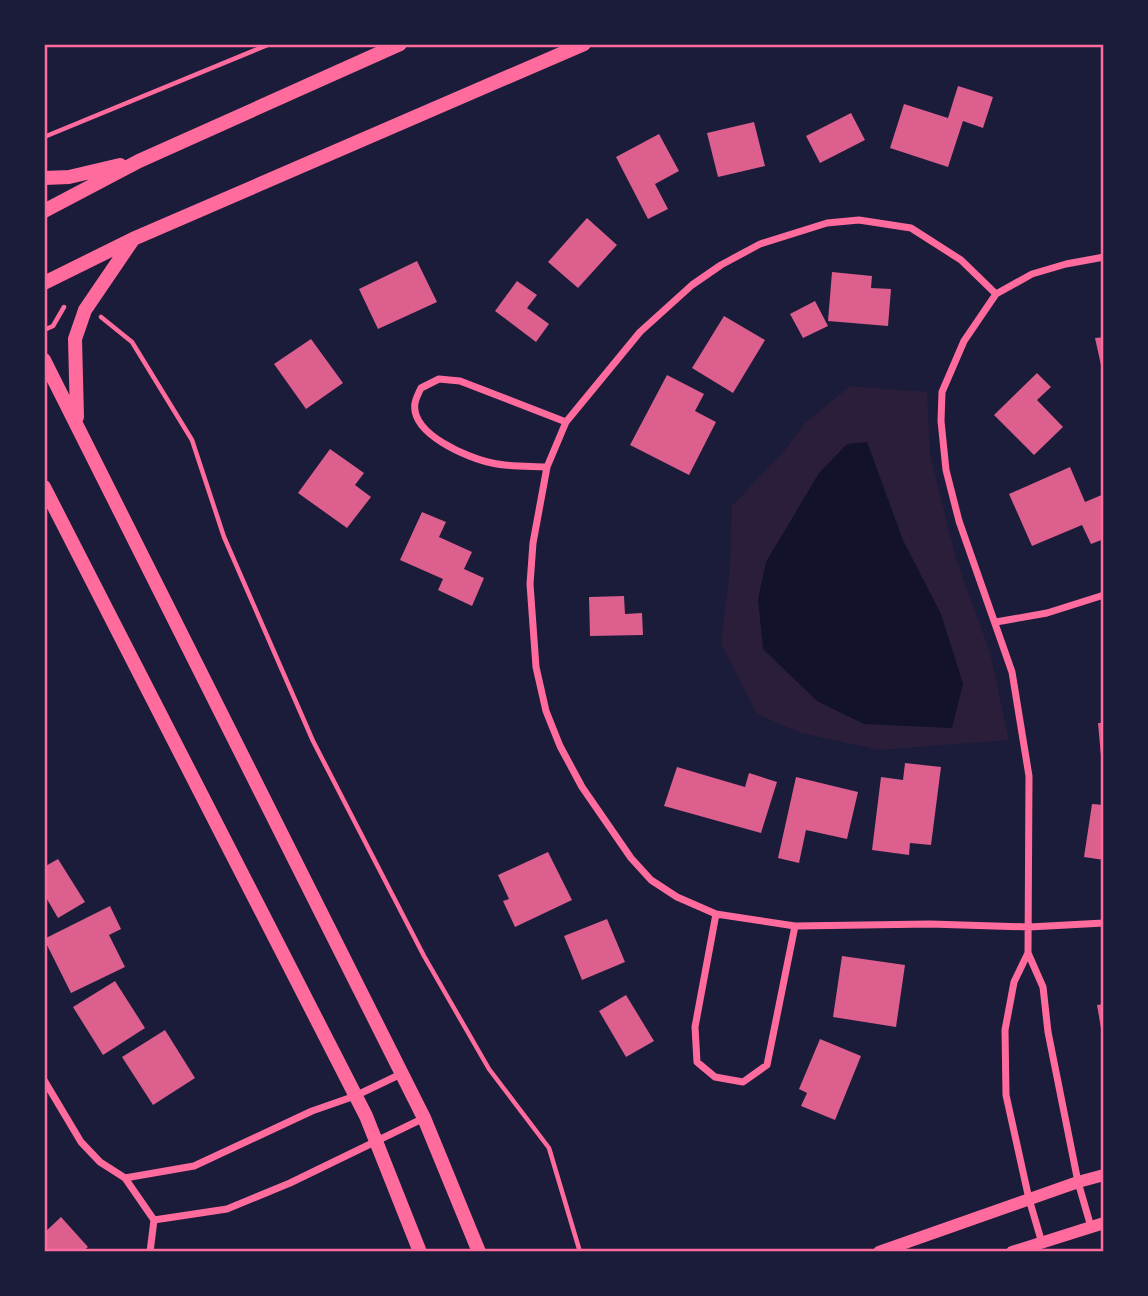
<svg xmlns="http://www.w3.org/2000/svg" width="1148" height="1296" viewBox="0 0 1148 1296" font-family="Overpass,sans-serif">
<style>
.green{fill:#2a1e3b}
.water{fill:#12122b}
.building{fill:#dd5f8e}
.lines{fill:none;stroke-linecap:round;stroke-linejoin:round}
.path{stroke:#ff6b9d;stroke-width:4.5}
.minor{stroke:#ff6b9d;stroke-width:7}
.tertiary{stroke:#ff6b9d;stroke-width:12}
.secondary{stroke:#ff6b9d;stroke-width:14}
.neatline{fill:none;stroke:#ff6b9d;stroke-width:2.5}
</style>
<rect width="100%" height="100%" fill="#1b1b3a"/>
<path class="green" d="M850,386l77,6 3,62 26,105 34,93 19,88 -130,10 -78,-17 -44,-19 -36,-70 9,-76 2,-62 52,-55 21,-28z"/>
<path class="water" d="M867,442l36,98 38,74 22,70 -11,44 -88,-4 -47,-23 -54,-52 -5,-50 8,-37 53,-89 28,-29z"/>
<path class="building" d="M958,86l35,11 -10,31 -20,-7 -15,46 -58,-19 14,-44 44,14z
M851,113l14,27 -45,23 -14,-27z
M754,122l11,44 -47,11 -11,-44z
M659,134l20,37 -24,13 13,25 -20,10 -32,-62z
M587,218l30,27 -39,43 -30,-26z
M417,261l20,41 -59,27 -19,-40z
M832,272l40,4 -1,12 20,1 -3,37 -60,-5z
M517,281l20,14 -10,13 22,16 -13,18 -41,-31z
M815,301l13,25 -25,12 -13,-24z
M724,316l41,24 -32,53 -41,-25z
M1104,337v37h-1l-8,-36z
M311,339l32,44 -37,26 -32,-45z
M1037,373l14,14 -14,13 26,27 -29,28 -40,-40z
M667,375l37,19 -9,17 21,11 -27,53 -59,-30z
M330,449l34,24 -9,12 16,12 -24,31 -49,-35z
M1070,467l15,35 19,-8v45l-13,5 -9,-19 -50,21 -23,-52z
M422,512l24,10 -7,15 33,15 -8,17 20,9 -12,28 -34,-16 5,-11 -43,-19z
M624,596l1,18 17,-1 1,22 -53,1 -1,-39z
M1098,723h6v44h-2z
M905,763l36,4 -10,78 -21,-2 -1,12 -37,-5 9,-73 22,3z
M677,767l68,20 4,-14 28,9 -16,51 -97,-27z
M796,777l62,15 -11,47 -41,-9 -7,33 -21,-5z
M1092,804l12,1v55l-20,-3z
M548,852l24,48 -57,27 -12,-26 6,-2 -11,-24z
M58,859l27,43 -27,16 -14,-24v-27z
M110,906l11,23 -12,6 16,32 -54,26 -27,-54z
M607,919l18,43 -43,18 -18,-44z
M842,956l63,9 -9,62 -63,-10z
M115,981l30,47 -42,27 -30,-48z
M626,995l28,46 -28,16 -27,-46z
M1104,1004v36h-1l-6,-35z
M165,1030l30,48 -42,27 -31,-48z
M820,1039l41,17 -26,64 -34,-14 6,-13 -8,-4z
M61,1217l27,30 -6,5h-38v-19z"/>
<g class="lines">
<path class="path" d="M44,137l226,-93
M101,317l31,25 60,98 32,97 89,204 111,215 65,113 60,79 31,104
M44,330l9,-4 11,-19"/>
<path class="minor" d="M996,294l-35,-34 -50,-32 -52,-8 -32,3 -67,21 -39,21 -29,20 -52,47 -74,90 -19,45 -14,76 -3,41 6,83 10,44 14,35 22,41 49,71 20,22 26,17 39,17 79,12 135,-2 99,3 75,-4
M547,467c-18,-1 -38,0 -55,-4 -24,-5 -82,-29 -77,-60 1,-5 4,-11 6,-15l18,-9 21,2 106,41
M996,622l51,-9 57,-18
M716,914l-21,113 2,35 18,15 28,5 24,-17 28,-139
M1028,953l15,34 5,45 30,150 13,45
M44,1080l37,62 19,20 25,16 29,42
M125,1178l69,-12 118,-55 43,-15 46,-22
M154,1220l73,-11 63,-26 134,-65
M1042,1243l-13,-44 -23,-104 -1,-65 9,-48 14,-29 1,-177 -17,-104 -53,-151 -13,-51 -5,-49 1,-29 22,-51 32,-47 36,-20 34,-10 38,-7
M150,1252l4,-32"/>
<path class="tertiary" d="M879,1252l199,-70 26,-7
M1012,1252l92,-29"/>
<path class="secondary" d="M44,178l25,-1 51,-12
M44,211l95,-50 261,-117
M44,283l89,-44 451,-195
M44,360l380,758 55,134
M77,417l-2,-78 10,-29 47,-69
M44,487l322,629 54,136"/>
</g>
<rect width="1148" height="1296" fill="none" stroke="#1b1b3a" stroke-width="91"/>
<rect x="46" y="46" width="1056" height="1204" class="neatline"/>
</svg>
